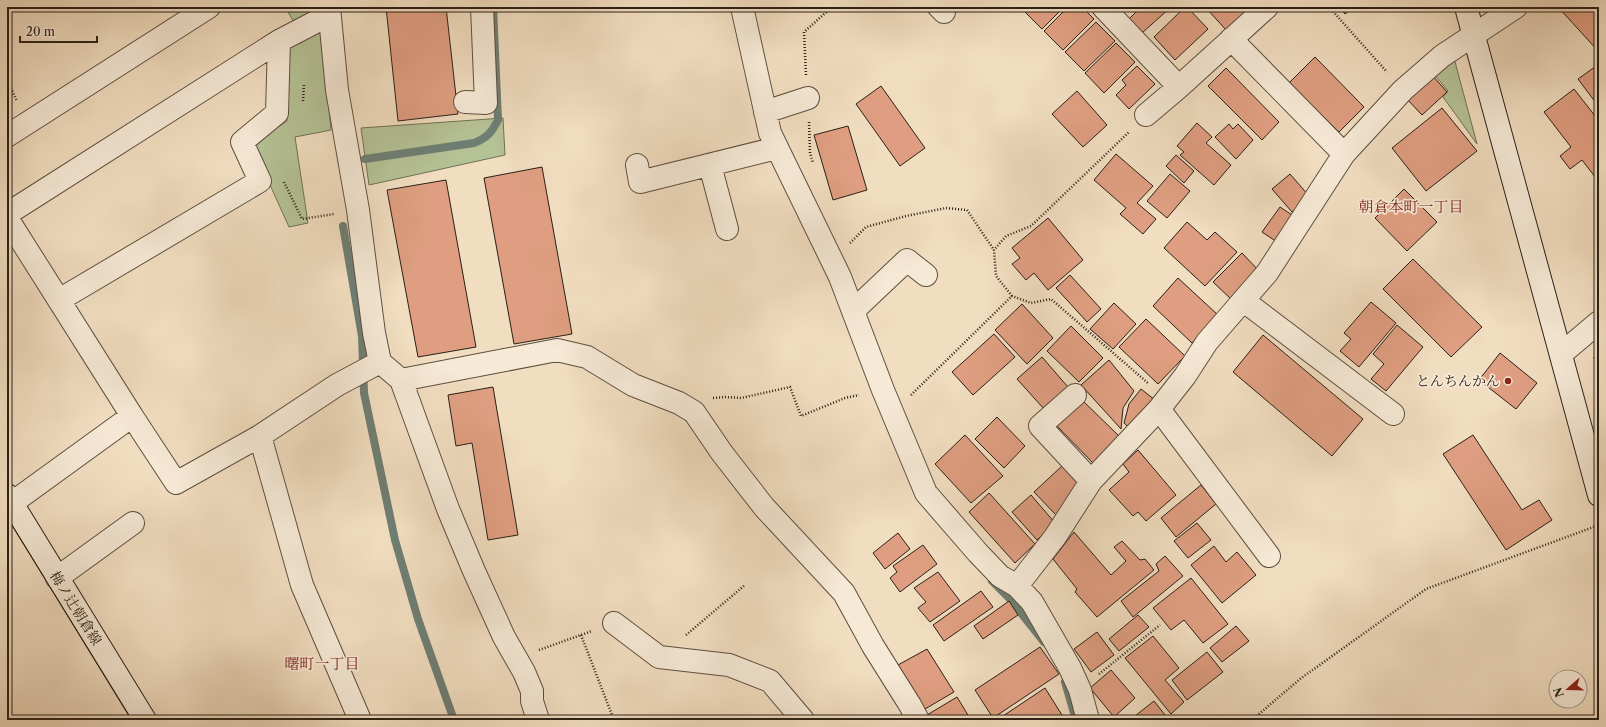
<svg xmlns="http://www.w3.org/2000/svg" width="1606" height="727" viewBox="0 0 1606 727" font-family="'Libre Caslon Text','Noto Serif JP',serif">
<style>
.green{fill:#b5c296;stroke:#707156}
.lines{fill:none;stroke-linecap:round;stroke-linejoin:round}
.stream{stroke:#6e7e73;stroke-width:8}
.building{fill:#df9e81;stroke:#2a2017}
.street-casing{stroke:#5c4f41;stroke-width:24}
.secondary-casing{stroke:#2a2017;stroke-width:24}
.path{stroke:#2a2017;stroke-width:2.5;stroke-dasharray:1 2;stroke-linecap:butt}
.street{stroke:#f6e9d6;stroke-width:22}
.secondary{stroke:#f6e9d6;stroke-width:22}
.tram{stroke:#2a2017;stroke-width:1}
.poi-dot{fill:#8f2418;stroke:#f6e9d6;stroke-width:1.5}
.labels{text-anchor:middle;stroke-width:3.5;stroke-linejoin:round;paint-order:stroke}
.poi-label{font-size:14px;fill:#2a2017;stroke:#f6e9d6;text-anchor:end}
.street-label{font-size:14px;fill:#2a2017;stroke:#f6e9d6}
.neighbourhood-label{font-size:15px;fill:#7a1f14;stroke:#f6e9d6}
</style>
<rect width="100%" height="100%" fill="#f1ddc0"/>
<filter id="stains"><feTurbulence type="fractalNoise" baseFrequency=".005" numOctaves="4"/><feColorMatrix values="0 0 0 0 .2 0 0 0 0 .09 0 0 0 0 .02 0 0 0 .5 -.17"/></filter>
<radialGradient id="worn" r=".72"><stop offset=".6" stop-color="#630" stop-opacity="0"/><stop offset="1" stop-color="#630" stop-opacity=".3"/></radialGradient>
<path class="green" d="M285,7h38l-28,17z
M322,28l9,102 -36,7 13,86 -19,4 -37,-82 35,-24 1,-76z
M1454,58l23,86 -34,-47 5,-6 -15,-18z
M503,118l2,37 -136,30 -8,-57z"/>
<g class="lines">
<path class="stream" d="M365,159l109,-16c13,-5 18,-11 24,-23l-5,-113
M343,226l19,110 2,57 31,147 23,79 36,101
M992,581l17,17 35,44
M1065,682l11,38"/>
</g>
<path class="building" d="M386,7h60l12,107 -60,7z
M1026,7h38l-22,22 -19,-19z
M1068,7h14l12,12 -31,31 -19,-19z
M1141,7h30l-29,26 -13,-14z
M1185,7h2l21,22 -33,31 -21,-23z
M1209,7h38l3,3 -23,21 -20,-22z
M1339,7h15l-9,7z
M1558,7h41v45z
M1096,22l19,19 -31,30 -19,-19z
M1116,43l19,19 -31,31 -19,-20z
M1315,57l49,50 -25,25 -50,-49z
M1599,64v37l-3,2 -18,-24z
M1137,66l18,18 -26,25 -13,-14 10,-10 -4,-5z
M1226,68l53,54 -17,18 -54,-54z
M1432,75l15,17 -25,23 -15,-16z
M881,86l44,62 -25,18 -44,-62z
M1574,89l25,32v61l-17,-22 -12,9 -10,-13 11,-9 -27,-35z
M1077,91l30,34 -24,22 -31,-33z
M1442,108l35,43 -51,40 -34,-43z
M1197,123l15,14 -6,6 25,22 -17,20 -34,-30 4,-3 -7,-6z
M1229,124l4,5 5,-5 15,16 -17,19 -21,-22z
M848,126l19,64 -34,10 -19,-65z
M1116,154l37,32 -16,17 19,16 -13,15 -23,-20 6,-6 -32,-28z
M1176,155l18,16 -10,12 -18,-17z
M542,167l30,167 -58,10 -30,-166z
M1170,174l20,17 -23,27 -20,-17z
M1290,174l20,23 -18,15 -20,-23z
M446,180l30,167 -58,10 -31,-167z
M1404,189l33,33 -30,29 -32,-33z
M1280,207l15,10 -18,25 -15,-10z
M1048,218l35,42 -35,30 -14,-17 -8,7 -14,-16 8,-6 -8,-10z
M1187,222l20,18 8,-8 22,20 -32,34 -41,-38z
M1242,253l18,19 -28,28 -19,-18z
M1413,259l69,68 -31,30 -68,-68z
M1070,275l31,34 -14,13 -31,-34z
M1178,278l40,37 -26,28 -39,-37z
M1371,302l25,21 -37,44 -19,-16 11,-12 -7,-6z
M1114,303l22,21 -23,25 -23,-20z
M1022,304l31,34 -26,26 -32,-34z
M1146,319l39,37 -27,28 -39,-37z
M1397,325l26,22 -37,44 -15,-12 13,-15 -11,-10z
M1071,326l32,32 -24,24 -32,-31z
M994,334l21,23 -42,38 -21,-23z
M1263,335l100,84 -31,37 -99,-84z
M1500,353l37,30 -21,26 -37,-29z
M1042,357l26,30 -24,22 -27,-30z
M1109,360l25,31 -11,17 -2,21 -40,-44z
M493,387l25,148 -30,5 -16,-97 -16,3 -8,-51z
M1141,389l14,11 -22,31 -9,-8 5,-19z
M1081,399l38,37 -26,27 -37,-38z
M997,417l28,29 -21,22 -29,-29z
M965,435l38,41 -32,27 -36,-39z
M1473,435l49,75 17,-10 13,20 -46,30 -63,-96z
M1138,450l38,45 -30,26 -8,-9 -5,4 -24,-26 20,-18 -6,-8z
M1062,466l22,23 -28,26 -22,-23z
M1201,485l15,19 -40,33 -15,-19z
M989,493l46,51 -20,19 -46,-51z
M1031,495l24,28 -18,17 -25,-28z
M1197,523l14,17 -23,18 -14,-17z
M1074,532l37,43 15,-14 -12,-14 8,-6 18,19 5,-1 9,11 -57,47 -22,-25 2,-3 -24,-30z
M898,533l12,16 -25,20 -12,-16z
M923,545l14,19 -37,28 -10,-14 7,-6 -4,-6z
M1214,546l12,16 11,-10 19,23 -34,28 -31,-38z
M1165,556l18,20 -50,41 -12,-16 38,-30 -3,-7z
M938,572l22,29 -30,21 -12,-14 8,-6 -12,-14z
M1191,578l37,46 -25,19 -19,-23 -13,10 -18,-22z
M981,591l12,16 -49,34 -11,-16z
M1009,601l9,14 -35,24 -9,-13z
M1138,615l11,12 -30,24 -10,-12z
M1236,626l13,15 -27,21 -12,-14z
M1097,632l17,23 -23,17 -17,-23z
M1153,636l26,32 -14,12 19,22 -13,12 -46,-56z
M1040,647l19,27 -66,44 -18,-28z
M927,649l27,43 -29,17 -27,-44z
M1207,652l16,20 -36,28 -15,-20z
M1111,670l24,28 -21,19 -24,-29z
M1045,688l17,27 -6,5h-59z
M957,697l14,23h-41l-3,-5z
M1154,701l15,19h-39z"/>
<g class="lines">
<defs>
<path id="street" d="M329,7l8,83 21,120 16,123 6,29 21,18 156,-30 30,7 46,28 46,18 15,9 28,41 42,54 80,86 29,53 37,59 8,15
M742,7l28,126 70,144 43,113 43,103 52,60 22,23 17,10 15,16 38,66 10,22 8,30
M939,7l5,5
M1103,7l76,80 88,-80
M1231,39l113,115
M279,41l50,-26
M465,102l21,1 -4,-96
M765,112l43,-14
M1146,115l33,-28
M7,136l202,-129
M637,165l3,17 137,-34
M710,165l17,64
M7,214l272,-173 -2,72 -35,29 18,39 -201,119
M7,218l125,198
M1244,301l149,113
M853,311l54,-51 19,15
M1561,354l38,-32
M401,380l47,129 26,62 30,66 20,35 8,19v10l6,19
M1075,395l-35,31 51,55
M1159,409l110,147
M12,503l120,-87 44,67 84,-47
M57,578l76,-55
M1017,586l38,-49 36,-56 68,-72 26,-33 22,-34 60,-69 77,-119 59,-64 39,-34 74,-49
M614,623l45,34 70,8 41,16 33,39
M360,720l-58,-135 -42,-149 77,-51 43,-23"/>
<path id="secondary" d="M1466,7l133,488
M7,495l138,225"/>
</defs>
<use href="#street" class="street-casing"/>
<use href="#secondary" class="secondary-casing"/>
<path class="path" d="M1329,7l58,65
M806,75l-2,-43 28,-25
M7,80l10,21
M303,101l1,-17
M809,122l1,31 3,10
M284,182l18,37 32,-5
M850,243l16,-16 40,-11 40,-8 21,2 27,40
M1012,296l-16,-20 -2,-26 12,-14 25,-10 98,-94
M1594,357l5,6
M911,395l101,-99 19,7 20,-4 98,85
M713,398l13,-1 15,1 49,-11 11,29 44,-18 14,-3
M581,635l33,85
M686,635l59,-50
M539,650l53,-19
M1099,674l61,-49
M1252,720l48,-41 126,-90 173,-64"/>
<use href="#street" class="street"/>
<use href="#secondary" class="secondary"/>
<path class="tram" d="M7,517l125,203"/>
</g>
<circle class="poi-dot" cx="1508" cy="381" r="4"/>
<g class="labels">
<g class="poi-label">
<text x="1500" y="386">とんちんかん</text>
</g>
<g class="street-label">
<text transform="translate(76 608) rotate(58)" y="5">梅ノ辻朝倉線</text>
</g>
<g class="neighbourhood-label">
<text x="1411" y="212">朝倉本町一丁目</text>
<text x="322" y="669">曙町一丁目</text>
</g>
</g>
<rect width="1606" height="727" fill="none" stroke="#f1ddc0" stroke-width="24"/>
<rect x="8" y="8" width="1590" height="711" fill="none" stroke="#2a2017" stroke-width="2"/>
<rect x="12" y="12" width="1582" height="703" fill="none" stroke="#2a2017"/>
<g transform="translate(1568 689) rotate(250)"><circle r="19" fill="#f6e9d6" stroke="#a4998a"/>
<path d="M0-3L7 15L0 10L-7 15Z" fill="#8f2418"/>
<text y="-6" font-size="11" font-weight="bold" text-anchor="middle" fill="#2a2017">N</text>
</g>
<path d="M20 36v6h77v-6" fill="none" stroke="#2a2017" stroke-width="2"/>
<text x="26" y="36" font-size="12" fill="#2a2017" stroke="#f6e9d6" stroke-width="3" paint-order="stroke">20 m</text>
<rect width="100%" height="100%" filter="url(#stains)"/>
<rect width="100%" height="100%" fill="url(#worn)"/>
</svg>
